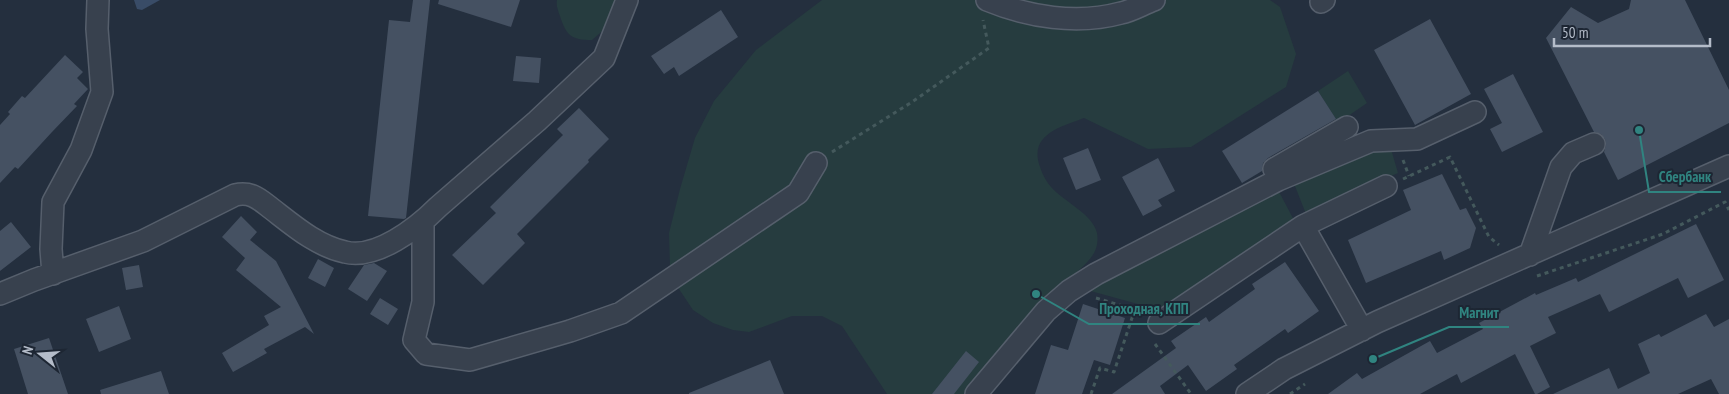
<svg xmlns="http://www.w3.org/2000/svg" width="1729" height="394" viewBox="0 0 1729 394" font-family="'PT Sans Narrow',sans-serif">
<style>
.green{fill:#263c3f}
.water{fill:#394c67}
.building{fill:#455162}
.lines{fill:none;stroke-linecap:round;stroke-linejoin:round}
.minor-casing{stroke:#565f6c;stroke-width:24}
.path{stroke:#44595c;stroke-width:3;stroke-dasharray:4 4;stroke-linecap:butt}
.minor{stroke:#38414e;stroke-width:21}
.leader{fill:none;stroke:#308480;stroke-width:2}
.callout-dot{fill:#308480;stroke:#1d2633;stroke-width:2}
.callout-label{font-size:15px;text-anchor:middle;font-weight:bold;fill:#308480;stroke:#1d2633;stroke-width:4;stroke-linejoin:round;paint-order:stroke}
</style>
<rect width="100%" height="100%" fill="#242f3e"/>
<path class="green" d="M557,0h63l-13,27 -15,13c-21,0 -26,-5 -32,-24 -2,-6 -4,-10 -3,-16z
M822,0h448l10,7 16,47 -10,33 -95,60 -43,2 -64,-31c-20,8 -54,15 -45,46 3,9 6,16 12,23 12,14 42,27 46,46 3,18 -7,27 -20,39l-105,117 -8,5h-77l-45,-68 -20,-10h-30l-43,16 -16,-2 -20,-7 -20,-13 -14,-21 -9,-23 -1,-33 11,-44 15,-51 19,-37 42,-51z
M1348,71l19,32 -29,20 -20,-32z
M1373,149h18l7,24 -92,41 -13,-33z
M1276,186l20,38 -135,92 -5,-7 -69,-19z"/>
<path class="water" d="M134,0h26l-18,10 -5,-1z"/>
<path class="building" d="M413,0h17l-24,218 -2,1 -36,-3 21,-196 21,2z
M439,0h81l-9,27 -73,-23z
M1631,0h54l44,90v33l-111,57 -14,-28 2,-7 -1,-6 -4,-5 -7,-2 -48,-94 25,-31 27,16 31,-14z
M721,10l17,27 -59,39 -5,-9 -10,7 -13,-18z
M1430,19l41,75 -56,31 -41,-75z
M65,55l18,17 -6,6 11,11 -14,15 3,2 -25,26 -34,37 -3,-2 -15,16v-58l10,-11 -2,-2 14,-16 3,2z
M516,56l25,2 -2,25 -26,-2z
M1513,74l30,58 -41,20 -12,-23 12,-6 -18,-34z
M1318,91l18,28 -68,39 -5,5 -1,8 -20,12 -20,-32z
M579,108l30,31 -21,21 1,2 -72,72 8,9 -42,42 -31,-30 44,-42 -6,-6 73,-72 -6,-6z
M1088,148l13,32 -25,10 -13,-32z
M1158,158l17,33 -17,9 4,6 -19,10 -21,-39z
M1442,174l18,36 6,-2 10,20 -6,20 -26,12 -3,-9 -75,32 -18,-43 63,-30 -8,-20z
M241,216l16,16 -7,8 26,21 38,73 -9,-7 -41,22 3,4 -34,19 -11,-19 47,-28 -5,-9 17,-9 -45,-37 9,-12 -23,-21z
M11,222l20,25 -31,24v-40z
M1696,224l28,56 -36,18 -10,-20 -69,34 -9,-18 -52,23 8,16 -26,13 20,41 -13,7h-2l-20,-40 -54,29 -4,-9 -37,20h-92l29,-21 5,6 68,-38 7,12 46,-24 -4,-6 56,-30 1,2 40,-17 2,4z
M318,259l16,9 -9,19 -17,-9z
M1285,262l34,49 -31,22 -3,-4 -51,36 3,4 -31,22 -18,-26 -28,21 5,8h-53l64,-46 -5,-7 35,-24 3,5 46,-33 -3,-5z
M374,263l13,8 -20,30 -19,-12 16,-24z
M139,265l4,22 -17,3 -4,-22z
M380,298l18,11 -10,16 -18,-11z
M1083,304l42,14 -15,47 -16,-5 -12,34h-47l16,-49 17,5z
M119,306l12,33 -32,13 -13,-33z
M1706,314l8,13 15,-8v75h-10l-8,-15 -33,15h-125l56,-26 9,21 32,-16 -12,-29 21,-10 2,3z
M49,338l19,56h-40l-14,-45z
M966,351l13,11 -25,32h-22z
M770,360l14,34h-95v-1z
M161,371l8,23h-68l-1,-4z"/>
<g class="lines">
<defs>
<path id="minor" d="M987,0c41,17 90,25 134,13 11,-2 22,-9 33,-13
M1321,2l3,-2
M1274,169l73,-42
M423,222v80l-9,38 12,14 44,6 100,-29 51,-18 177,-120 18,-30
M1303,226l83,-40
M1530,255l31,-88 12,-14 21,-9
M53,274l-2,-25 2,-47 28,-52 21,-58 -5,-63 1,-29
M0,294l34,-14 109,-39 92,-46c17,-4 25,5 37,14 22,17 45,37 73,43 31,8 72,-24 93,-45l99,-86 67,-63 23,-58
M1159,323l144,-97 59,104
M976,394l70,-83 23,-20 27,-17 182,-94 93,-39 46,-2 58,-27
M1247,394l37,-25 93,-47 352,-156"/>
</defs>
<use href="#minor" class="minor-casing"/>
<path class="path" d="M832,152l80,-50 77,-54 -6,-28
M1403,160l6,16
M1403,179l47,-22 39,80 10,8
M1537,276l126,-42 62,-32 4,8
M1096,298l47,14
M1155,344l36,50
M1091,394l9,-26 14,4 21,-63
M1290,394l15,-10"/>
<use href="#minor" class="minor"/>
</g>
<path class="leader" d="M1639 130L1649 192H1721M1036 294L1089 324H1200M1373 359L1449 327H1509"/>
<g class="callout-dot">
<circle cx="1639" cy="130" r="5"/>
<circle cx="1036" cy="294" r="5"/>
<circle cx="1373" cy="359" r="5"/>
</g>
<g class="callout-label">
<text x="1685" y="182">Сбербанк</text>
<text x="1144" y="314">Проходная, КПП</text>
<text x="1479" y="318">Магнит</text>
</g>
<g transform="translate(40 354) rotate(287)" stroke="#1d2633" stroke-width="4" paint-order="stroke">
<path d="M0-4L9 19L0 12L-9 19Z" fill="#b4bcc9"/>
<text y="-8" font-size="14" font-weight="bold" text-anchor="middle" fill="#b4bcc9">N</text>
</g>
<path d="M1554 38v8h156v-8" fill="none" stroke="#b4bcc9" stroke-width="2.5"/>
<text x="1562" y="38" font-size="15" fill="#b4bcc9" stroke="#1d2633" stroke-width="4" paint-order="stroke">50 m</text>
</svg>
